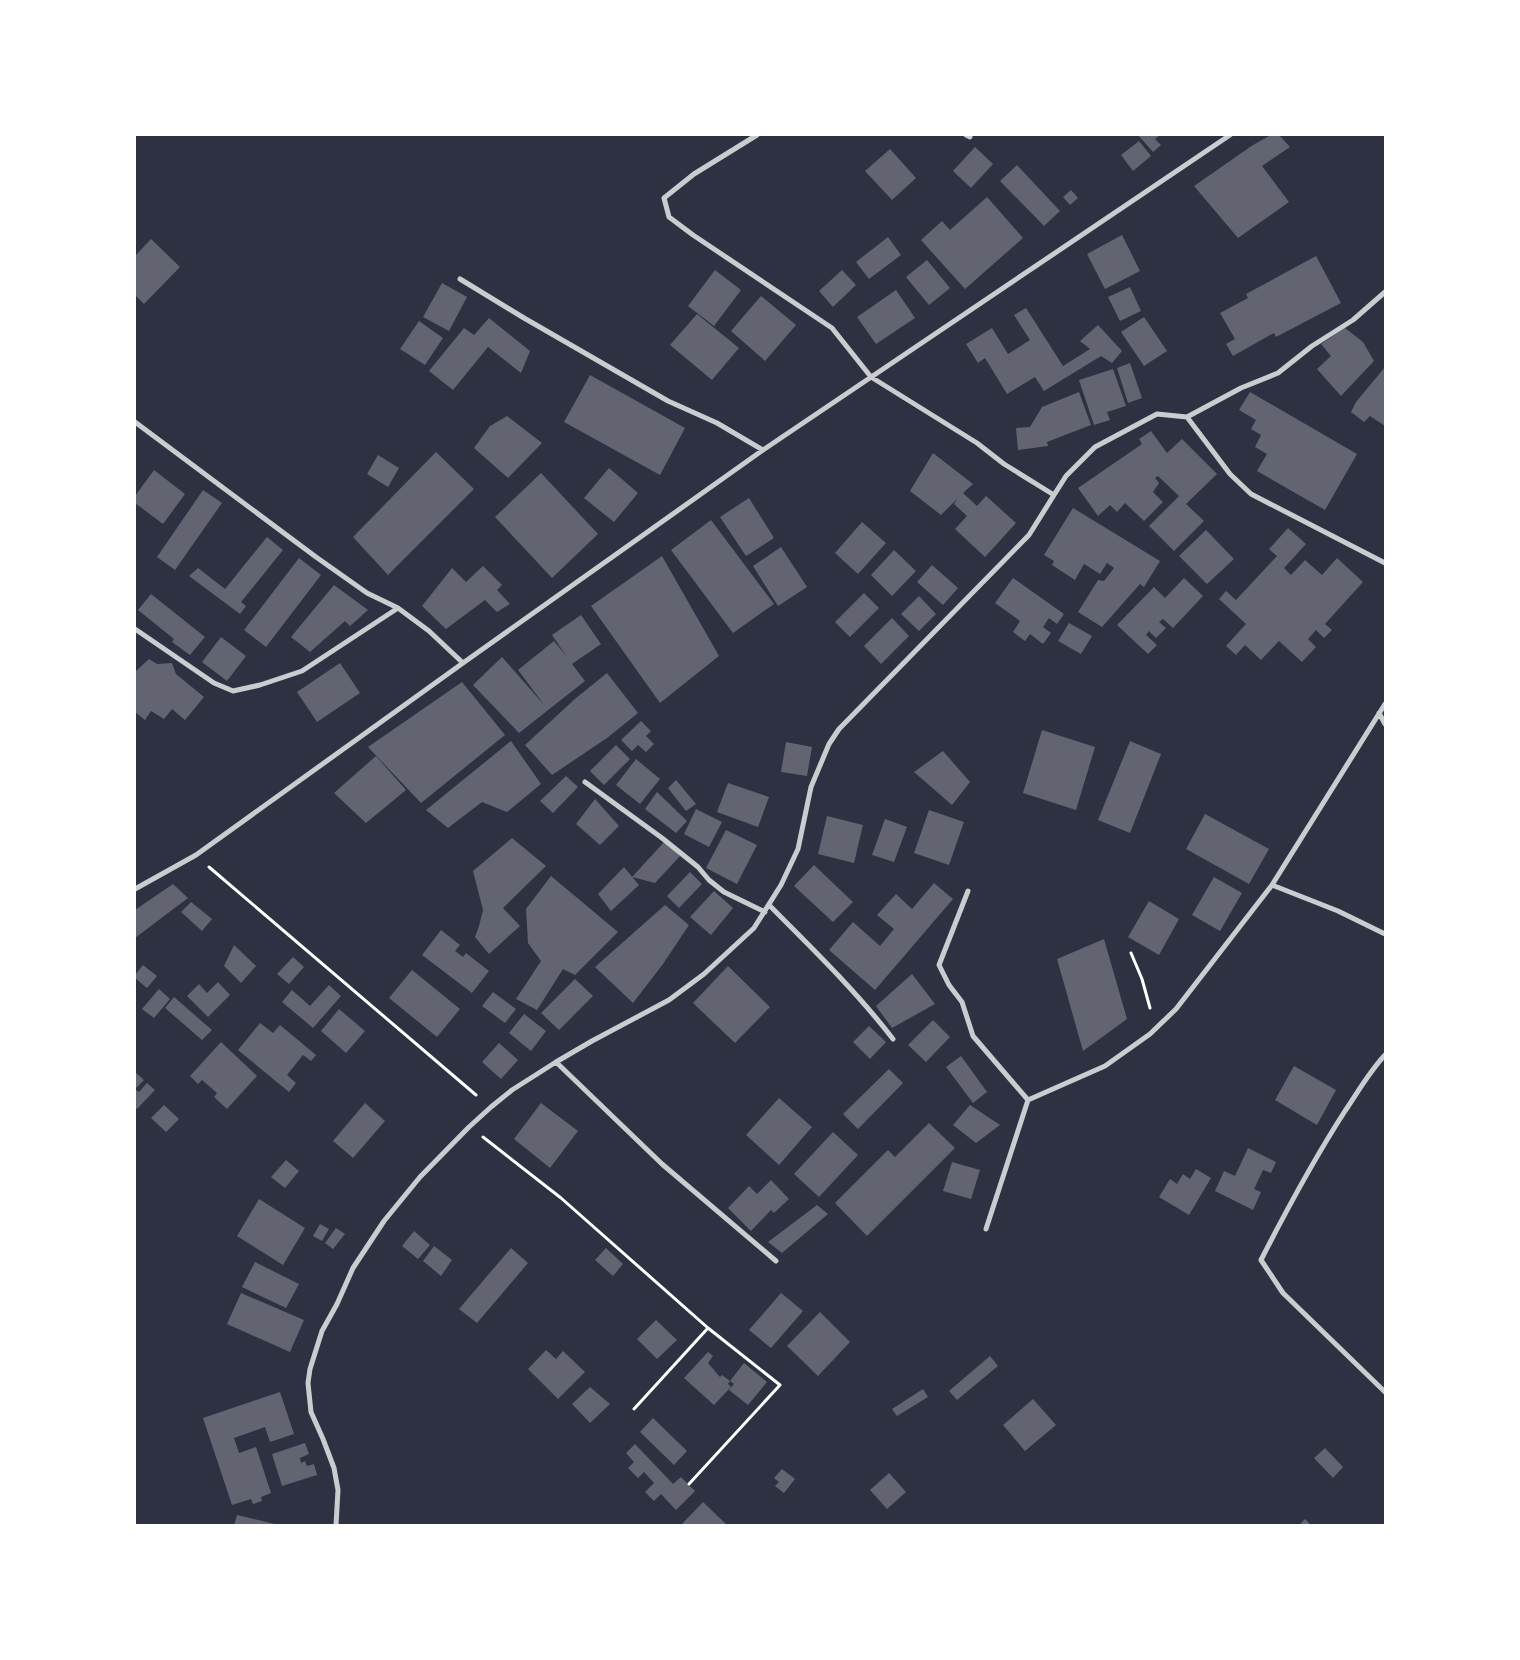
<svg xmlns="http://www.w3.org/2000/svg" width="1520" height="1660" viewBox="0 0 1520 1660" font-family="'Roboto Serif',serif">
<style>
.building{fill:#626471}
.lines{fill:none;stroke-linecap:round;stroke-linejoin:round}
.path{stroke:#fff;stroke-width:3}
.minor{stroke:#caccd0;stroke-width:5}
</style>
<rect width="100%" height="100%" fill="#2d3142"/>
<path class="building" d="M1138,135h22l-5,4 6,6 -8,7z
M1271,135h8l11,12 -28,19 27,36 -51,36 -44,-52 59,-41z
M1139,141l12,15 -18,15 -12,-16z
M975,147l18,17 -22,24 -18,-17z
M890,149l26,29 -24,22 -27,-29z
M1017,165l43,46 -16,15 -44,-45z
M1071,190l7,8 -8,7 -7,-8z
M987,197l36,41 -58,51 -44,-49 21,-19 8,9z
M1122,235l18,36 -35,18 -18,-35z
M888,237l13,18 -32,24 -13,-17z
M151,239l29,28 -36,37 -9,-9v-39z
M1316,256l25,47 -65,34 -2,-4 -41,23 -7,-12 9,-5 -15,-26 28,-15 -2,-4z
M927,260l23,28 -21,17 -23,-28z
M715,270l26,20 -27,36 -26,-20z
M842,270l14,15 -23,22 -14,-16z
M442,283l25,14 -18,34 -26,-14z
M1130,287l11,24 -21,10 -12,-24z
M896,290l19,28 -39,26 -19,-27z
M761,296l35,29 -31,36 -34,-30z
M1026,308l37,58 27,-17 -10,-8 18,-16 24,26 -10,12 -11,-7 -57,35 -9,-14 -28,17 -22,-36 -7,5 -12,-19 26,-16 16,26 22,-14 -16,-25z
M697,314l42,34 -27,32 -42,-35z
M1144,317l23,34 -23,15 -23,-34z
M489,318l41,33 -9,22 -33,-26 -35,43 -24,-19 35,-43 10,7z
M419,321l24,17 -18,27 -25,-16z
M1345,328l18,14 11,19 -33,35 -24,-27 14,-13 -10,-12z
M1130,363l12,35 -14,5 -11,-35z
M1385,367v59l-15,-10 -6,6 -13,-10 5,-10z
M1113,369l13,37 -19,6 3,8 -16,5 -15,-45z
M590,375l95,53 -25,47 -96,-53z
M1079,392l12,33 -44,17 1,4 -30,4 -2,-22 14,-1 12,-20z
M1250,392l107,62 -32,56 -68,-39 10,-17 -12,-7 6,-12 -10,-6 5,-9 -17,-10z
M507,416l35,27 -34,35 -34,-30 16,-22z
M1151,431l16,22 15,-14 35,35 -31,30 18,17 -30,30 -25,-25 30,-30 -21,-20 -3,2 4,5 -6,9 10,10 -19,19 -19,-18 -8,9 -7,-7 -12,11 -20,-28 64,-44 -3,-5z
M436,452l38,37 -86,86 -35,-38z
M933,453l40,31 -10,9 14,13 9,-10 30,27 -31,34 -30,-28 12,-13 -13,-12 4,-6 -17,17 -31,-24z
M378,455l21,13 -11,19 -21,-13z
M609,468l29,25 -24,29 -30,-24z
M154,470l31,24 -22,30 -28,-21v-7z
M541,473l57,61 -46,44 -57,-61z
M203,490l19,13 -47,67 -18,-13z
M749,498l25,40 -28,18 -26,-39z
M1073,508l87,53 -16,26 -4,-3 -38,43 -24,-15 20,-32 6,1 10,-13 -7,-5 -7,11 -16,-10 -9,16 -23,-15 2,-4 -10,-6z
M711,520l63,84 -41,29 -62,-83z
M862,522l24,21 -28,31 -23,-21z
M1288,528l18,16 -22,24 7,7 14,-15 17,15 15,-17 26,24 -38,42 7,6 -8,8 -8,-8 -8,9 8,8 -14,15 -23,-21 -18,19 -16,-15 -9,10 -10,-9 20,-22 -27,-25 7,-8 10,9 41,-44 -8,-7z
M1206,530l28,29 -27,25 -28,-28z
M267,537l16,13 -42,52 5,4 -6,8 -51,-38 9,-8 27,21z
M781,547l26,40 -29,19 -25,-40z
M894,550l22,21 -24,25 -21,-21z
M662,556l57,100 -59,47 -69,-97z
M299,558l22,17 -55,72 -22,-17z
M932,565l26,23 -15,17 -26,-23z
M483,566l19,19 -5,5 13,14 -13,8 -12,-12 -39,29 -24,-23 30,-38 14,14z
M1013,578l51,36 -7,10 -8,-6 -6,9 8,6 -8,11 -13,-10 -5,7 -12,-9 7,-11 -25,-18z
M1184,578l19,18 -30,32 -10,-9 -4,3 7,6 -10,10 -7,-7 -3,4 11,10 -9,9 -31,-29 37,-38 11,11z
M334,585l34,25 -18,16 -5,-5 -35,31 -19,-15z
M864,593l15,15 -29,29 -15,-15z
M151,594l54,43 -15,18 -18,-13 2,-3 -36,-29z
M919,596l17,18 -17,17 -18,-17z
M581,615l20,29 -29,20 13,17 -66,52 -46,-48 29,-28 43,49 -27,-36 36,-29 13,16 -15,-22z
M892,618l17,18 -28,28 -17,-18z
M1069,623l23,13 -11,18 -23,-13z
M221,637l25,19 -19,25 -25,-19z
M149,659l8,5 15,-1 4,11 28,23 -19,23 -13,-11 -8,10 -13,-8 -6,9 -10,-8v-42l1,1z
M340,663l20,30 -43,29 -20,-30z
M607,673l31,40 -31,25 -55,37 -27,-30 51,-47z
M462,682l43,53 -84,68 -53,-56z
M641,721l10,10 -5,5 8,8 -8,8 -8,-7 -6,6 -11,-11z
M1042,730l53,17 -19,63 -53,-17z
M511,741l30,43 -34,28 -25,-10 -34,26 -22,-18z
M1130,741l31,13 -31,79 -32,-13z
M786,742l26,5 -5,29 -26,-4z
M616,745l14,14 -26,26 -14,-14z
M943,751l27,31 -18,23 -38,-33z
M376,756l30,34 -40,33 -32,-30z
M636,759l24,20 -20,25 -24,-19z
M566,776l12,11 -25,26 -13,-12z
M676,780l20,24 -10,7 -18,-23z
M728,783l41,14 -11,30 -41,-15z
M657,792l30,29 -11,12 -31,-24z
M595,799l24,27 -19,19 -24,-21z
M696,809l26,13 -13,25 -25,-13z
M929,810l35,12 -15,43 -35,-12z
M1205,814l64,35 -20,35 -63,-35z
M827,816l36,9 -9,38 -36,-9z
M885,819l22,8 -13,35 -22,-7z
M726,830l31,15 -20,39 -31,-16z
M512,838l34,28 -43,42 17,18 -31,28 -14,-17 4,-11 4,-16 -10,-39z
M665,841l16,14 -26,28 -23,-6z
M814,865l39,37 -20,20 -39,-36z
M624,867l15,18 -28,26 -13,-17z
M690,872l12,12 -23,24 -12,-12z
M551,876l67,56 -43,43 -12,-6 -26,41 -21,-11 25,-38 -13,-18 -2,-34z
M1214,877l28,16 -22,38 -28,-16z
M934,883l19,16 -78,91 -46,-40 24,-28 27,24 14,-17 -17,-14 19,-21 16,15z
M173,884l15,14 -53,40v-28z
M714,891l19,17 -22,27 -21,-18z
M1149,901l30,18 -20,36 -31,-18z
M191,902l21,17 -10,12 -21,-19z
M665,905l24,20 -26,39 -30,39 -38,-36z
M441,930l19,15 -5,6 8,6 3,-4 23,18 -17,22 -50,-38z
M1104,939l23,80 -44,32 -26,-92z
M234,945l22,21 -15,17 -17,-17z
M293,957l11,10 -15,17 -12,-10z
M143,965l14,11 -10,12 -12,-10v-3z
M728,966l42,41 -35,36 -42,-40z
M412,970l48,39 -23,28 -48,-39z
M912,974l23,30 -43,24 -16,-22z
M575,979l18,17 -34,34 -18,-17z
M218,982l12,13 -22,22 -21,-21 12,-12 8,9z
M329,985l12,11 -28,32 -31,-26 10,-12 18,16z
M159,989l11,10 -16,19 -12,-9z
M493,992l23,17 -11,14 -23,-17z
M174,997l38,33 -10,10 -37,-32z
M339,1009l26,22 -19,22 -25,-22z
M524,1014l22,17 -15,20 -22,-18z
M933,1020l17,17 -24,25 -18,-17z
M260,1023l13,10 7,-8 36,30 -5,6 -8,-6 -16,20 9,8 -7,9 -51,-42z
M869,1026l17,16 -16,17 -17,-17z
M221,1042l36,34 -30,33 -13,-12 3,-4 -15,-13 -4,4 -8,-8z
M499,1043l19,17 -17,19 -19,-17z
M961,1056l26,36 -14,11 -27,-36z
M1294,1066l42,24 -19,35 -42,-25z
M889,1069l14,14 -45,46 -15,-15z
M135,1072l9,8 -9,9 4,3 8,-9 8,7 -18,19 -2,-2z
M779,1098l33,29 -33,38 -33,-30z
M365,1103l20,18 -32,37 -20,-17z
M541,1103l37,28 -28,37 -36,-29z
M164,1105l15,14 -13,13 -15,-14z
M970,1105l30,20 -24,18 -23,-18z
M929,1123l26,25 -88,88 -32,-33 53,-53 7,7z
M833,1132l25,23 -39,42 -25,-23z
M1248,1148l28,14 -5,11 -8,-3 -9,19 7,3 -8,18 -38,-19 9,-20 11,5z
M286,1160l13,11 -14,17 -14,-11z
M952,1162l28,8 -9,29 -28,-8z
M1196,1169l15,9 -22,37 -30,-18 11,-18 7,5 6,-10 7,5z
M771,1180l18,19 -15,14 -3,-3 -20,21 -23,-23 21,-22 8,8z
M259,1199l46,29 -22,37 -46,-29z
M817,1205l11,9 -46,39 -14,-11z
M320,1224l9,5 -7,12 -9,-5z
M336,1228l9,6 -12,15 -8,-6z
M414,1231l16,14 -12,14 -16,-13z
M434,1246l18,14 -11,16 -18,-15z
M511,1248l17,15 -51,60 -18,-14z
M606,1248l17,16 -10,12 -18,-16z
M255,1262l44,22 -13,24 -44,-21z
M241,1293l63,27 -14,32 -63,-28z
M781,1293l22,18 -32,37 -22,-18z
M820,1312l30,30 -32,34 -31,-30z
M656,1320l21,20 -20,19 -20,-20z
M546,1350l10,9 7,-8 22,21 -27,27 -30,-30z
M708,1352l5,4 -5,7 12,14 2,-2 8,6 -2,3 3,3 -17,18 -30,-27z
M990,1356l8,10 -41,34 -8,-9z
M744,1363l23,19 -19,23 -19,-15 5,-6 -4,-3z
M590,1387l20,17 -20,19 -18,-19z
M923,1389l5,8 -31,19 -5,-7z
M280,1392l14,42 -24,8 -5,-15 -31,11 5,15 17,-6 15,46 -10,4 1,4 -9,3 -2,-5 -19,6 -29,-87z
M1033,1399l23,26 -31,26 -22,-26z
M653,1418l34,33 -13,14 -34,-33z
M305,1443l4,11 -9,4 1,5 4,-2 2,5 7,-2 3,11 -35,11 -10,-32z
M635,1444l38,40 8,-7 14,14 -19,19 -15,-16 -7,7 -9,-9 9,-9 -10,-11 -6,6 -10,-10 6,-6 -8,-9z
M1325,1448l18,19 -10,11 -19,-20z
M782,1469l13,10 -11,14 -9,-7 4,-4 -5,-4z
M889,1473l17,19 -19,17 -17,-19z
M703,1502l24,23h-46z
M237,1515l38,9v1h-41z
M1305,1519l6,6h-12z"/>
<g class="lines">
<path class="path" d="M209,867l267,228
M1131,953l11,26 8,29
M483,1137l78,61 147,130 72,57 -91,99
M634,1409l74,-81"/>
<path class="minor" d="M757,135l-63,39 -30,24 5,19 24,18 139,93 39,49 106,66 27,21 50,31 12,-19 29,-29 62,-33 30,3 54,-29 37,-15 34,-27 41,-26 32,-28
M966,135l4,2
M460,279l64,39 144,83 49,22 46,27
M1187,417l43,57 21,20 134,69
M135,422l181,135 51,36 31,15
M135,629l79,54 19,8 27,-6 42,-14 96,-63 31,23 34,32
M1379,713l6,11
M585,782l77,56 36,29 11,13 15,12 41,20
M1272,885l66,26 47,23
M135,889l61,-34 267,-192 300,-213 467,-315
M968,891l-29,74 10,20 13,17 11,34 55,64 77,-34 45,-32 26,-25 96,-124 113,-181
M769,905c43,43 87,86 124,134
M1385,1055c-16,17 -27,37 -40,56 -31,48 -58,98 -84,149l22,33 102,99
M556,1062l106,102 114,97
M986,1229l42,-129
M336,1525l2,-35 -4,-22 -11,-29 -12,-27 -3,-29 2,-14 12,-38 15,-27 16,-36 31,-47 36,-44 49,-50 22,-20 21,-17 44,-28 36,-21 77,-41 35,-26 50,-46 27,-43 17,-36 13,-62 18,-43 10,-15 190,-194 25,-40"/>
</g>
<rect width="1520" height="1660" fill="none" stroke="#ffffff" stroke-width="272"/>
</svg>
